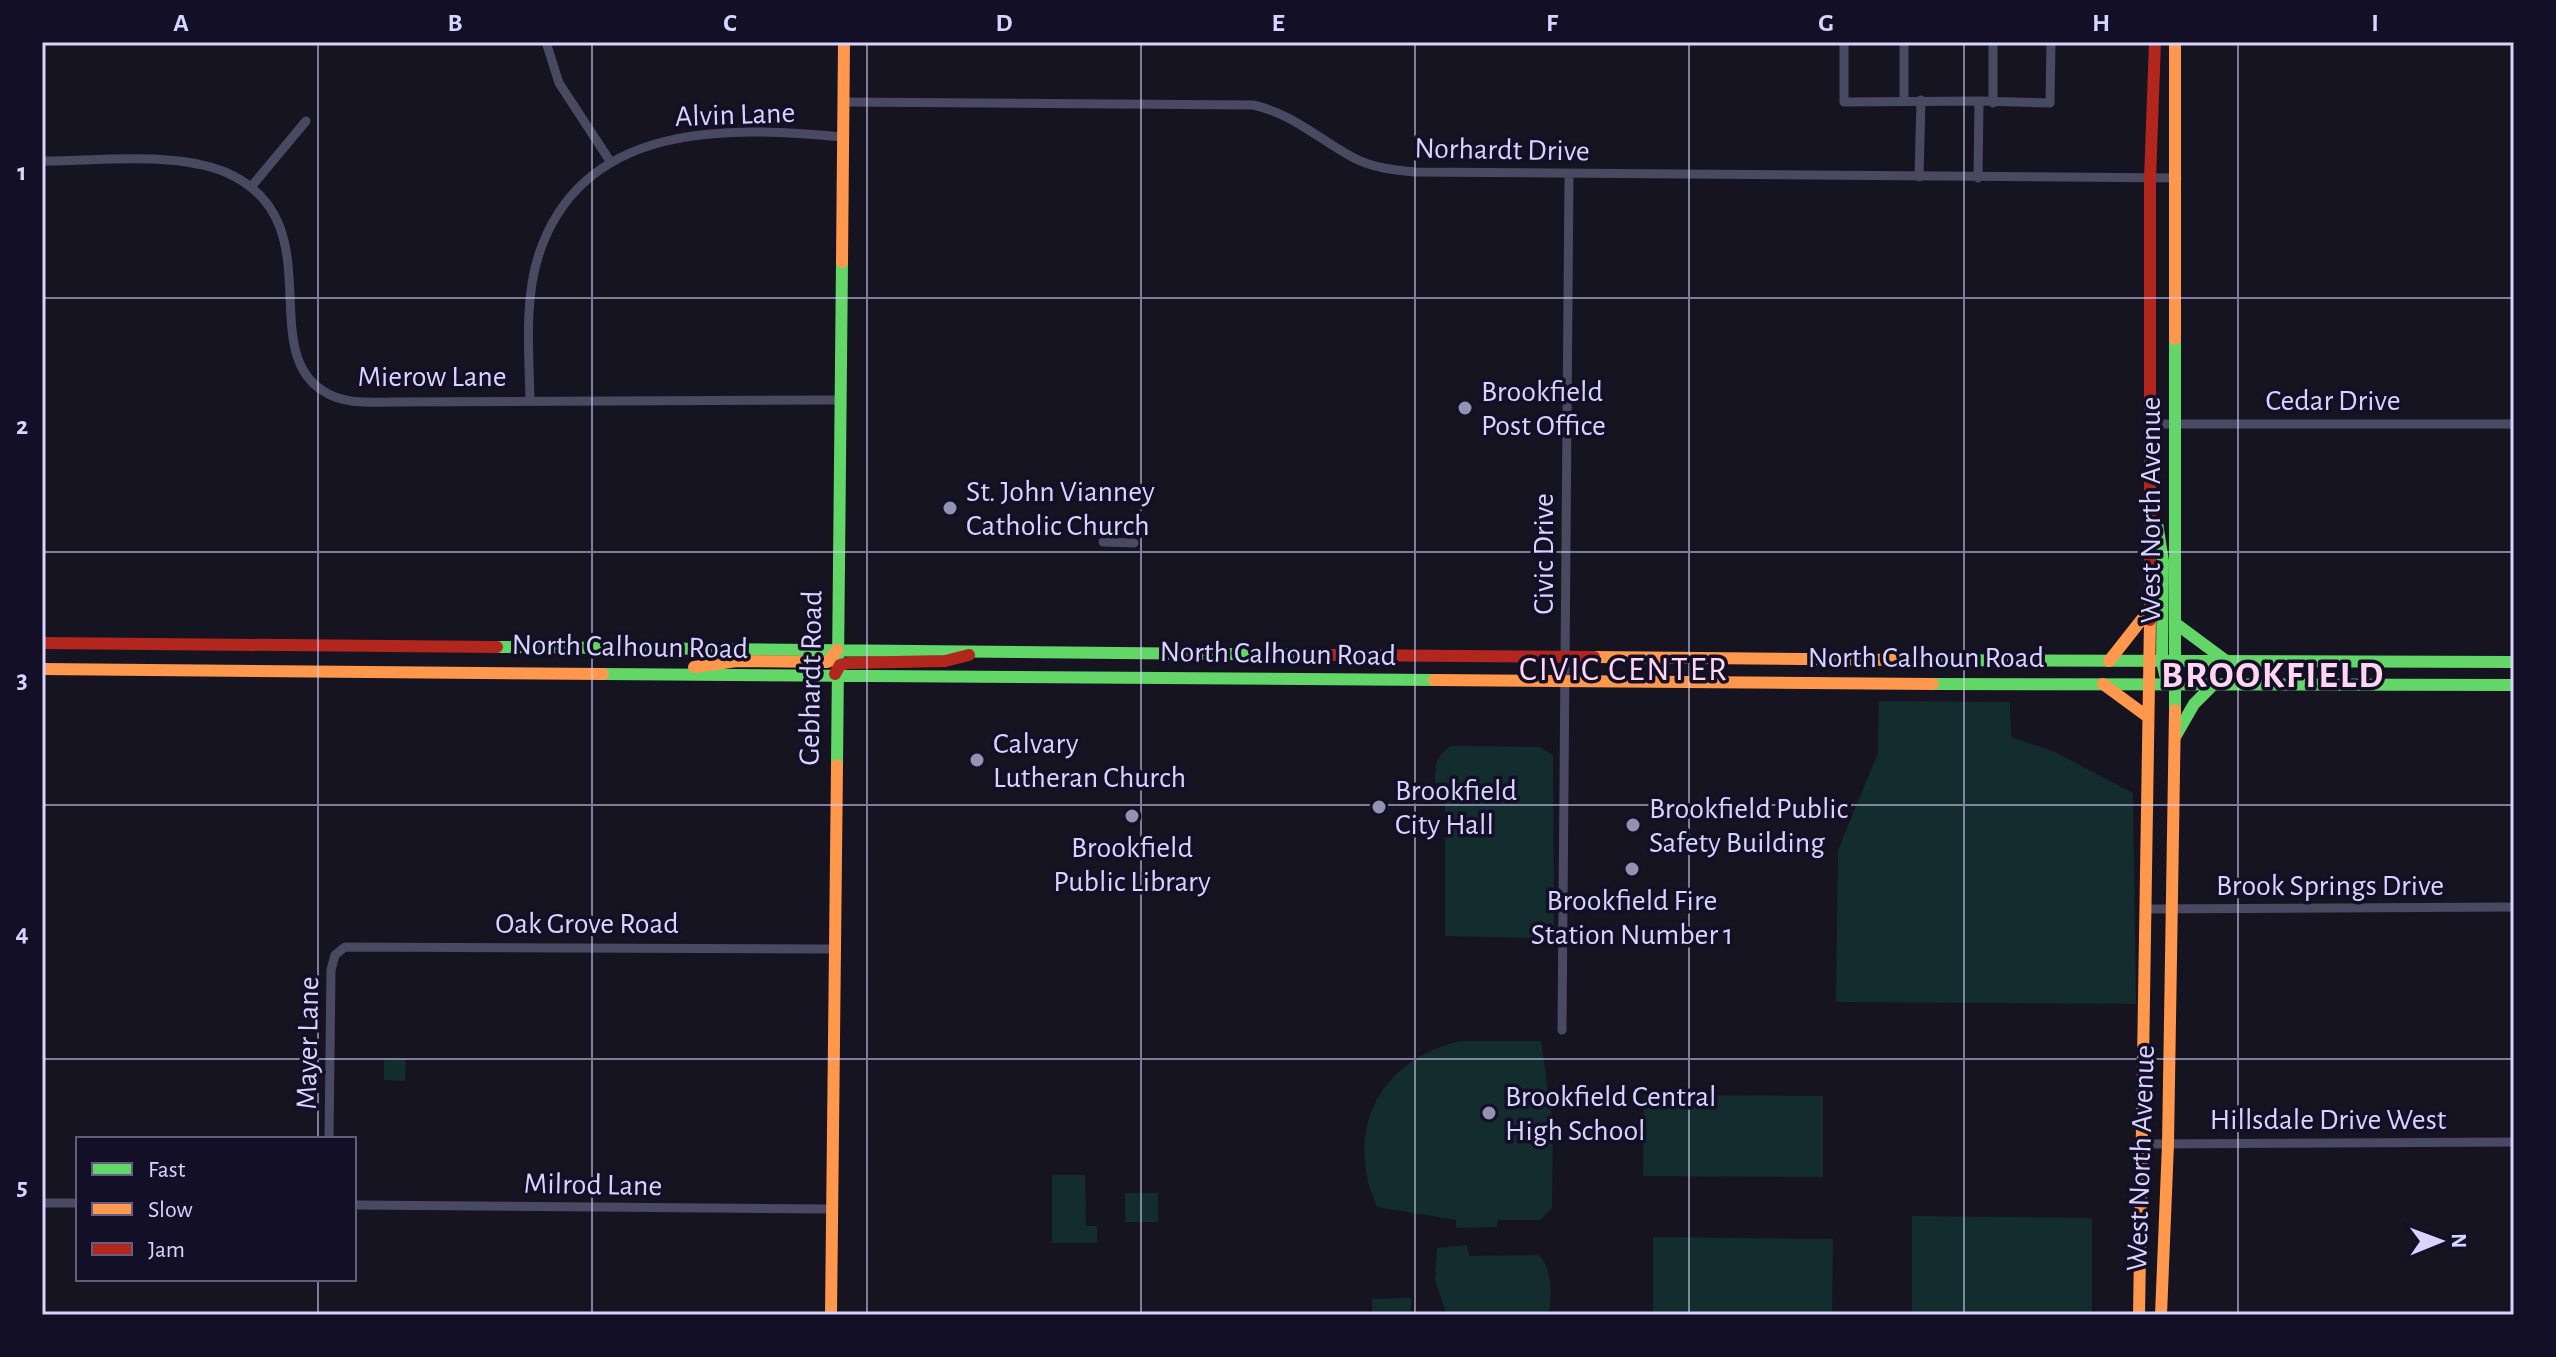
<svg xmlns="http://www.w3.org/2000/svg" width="2556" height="1357" viewBox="0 0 2556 1357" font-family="'Alegreya Sans',sans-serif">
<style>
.green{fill:#132c2d}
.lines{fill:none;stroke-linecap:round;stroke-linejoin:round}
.street{stroke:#4a4962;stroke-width:9}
.fast{stroke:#63d668;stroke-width:12}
.slow{stroke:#ff974d;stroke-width:12}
.jam{stroke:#b3261e;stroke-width:12}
.grid{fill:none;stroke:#d9d4ff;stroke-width:2;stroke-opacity:0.55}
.poi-dot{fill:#9591b1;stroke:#130f26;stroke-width:3}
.labels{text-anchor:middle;stroke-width:7;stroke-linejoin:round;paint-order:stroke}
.street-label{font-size:30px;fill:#d9d4ff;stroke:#130f26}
.poi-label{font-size:30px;fill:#d9d4ff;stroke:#130f26;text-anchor:start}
.quarter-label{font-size:34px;letter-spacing:2px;fill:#ffd6f0;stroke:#130f26}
.district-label{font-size:38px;font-weight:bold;letter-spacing:2px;fill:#ffd6f0;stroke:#130f26}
.neatline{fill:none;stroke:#d9d4ff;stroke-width:3}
.grid-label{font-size:26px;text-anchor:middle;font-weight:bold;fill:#d9d4ff}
</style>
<rect width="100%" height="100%" fill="#161421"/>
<path class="green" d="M1879,701l131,1 1,35 42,14 80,42 3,211 -300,-2 2,-152 40,-97z
M1451,746l88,1 14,8 1,169 -12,14 -97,-2v-152l-10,-1c0,-17 0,-27 16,-37z
M1461,1041h80l12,84 -1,83 -12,12h-42l-1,7 -41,1v-8l-79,-13c-34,-77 3,-148 84,-166z
M384,1058l22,1 -1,22 -21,-1z
M1644,1095l179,1v81l-180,-1z
M1052,1175h33l1,51h11v17h-45z
M1125,1193h33v29h-33z
M1912,1216l180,2v97h-180z
M1653,1237l180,2 -1,76h-179z
M1467,1245l2,11 70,-1c14,15 12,39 10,60h-102l-12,-35 2,-32z
M1411,1298v17h-39v-16z"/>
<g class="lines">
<path class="street" d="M546,42l13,41 51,78
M1844,42v60l135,-1 -1,77
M1904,100v-58
M1979,101l71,2 1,-61
M843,102l410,3c41,9 65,34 101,53 19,10 40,12 61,14l762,6
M1993,103v-61
M42,161c54,0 132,-10 183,11 115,49 21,190 110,225 19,7 41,5 61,5l444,-2
M1919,177l2,-77
M251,187l55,-66
M530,400c-1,-47 -6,-101 9,-146 44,-133 189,-128 303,-117
M2151,424h363
M1103,542l31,1
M2146,909l368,-2
M1562,1030l7,-855
M329,1139l2,-169 4,-15 10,-8 490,2
M2142,1144l372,-2
M42,1203h36
M354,1205l478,4"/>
<path class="fast" d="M2175,339v371
M2157,523l6,38 -1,101 3,13 10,10
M2175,623l54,40
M497,647l835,8
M1903,660l611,2
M603,674l831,6
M1933,684l581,1
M2175,737l19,-33 19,-19
M837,765l5,-503"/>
<path class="slow" d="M2175,42v297
M842,262l2,-220
M1594,657l309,3
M2109,661l41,-52
M694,667l43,-6 91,1 9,-12
M42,669l561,5
M1434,680l499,4
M2103,684l45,33
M831,1315l6,-550
M2139,1315l11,-695
M2161,1315l7,-171 7,-434"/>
<path class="jam" d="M2150,620v-441l5,-137
M42,643l455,4
M1332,655l262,2
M835,674l5,-9 8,-2 97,-2 24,-6"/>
</g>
<path class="grid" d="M318,42v1097M592,42v1273M867,42v1273M1141,42v1273M1415,42v1273M1689,42v1273M1964,42v1273M2238,42v1273M42,298h2472M42,552h2472M42,805h2472M42,1059h2472M318,1279v36"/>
<g class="poi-dot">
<circle cx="1465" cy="408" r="8"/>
<circle cx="950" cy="508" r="8"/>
<circle cx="977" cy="760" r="8"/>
<circle cx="1379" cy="807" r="8"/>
<circle cx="1132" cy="816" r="8"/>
<circle cx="1633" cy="825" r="8"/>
<circle cx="1632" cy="869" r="8"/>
<circle cx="1489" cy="1113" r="8"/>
</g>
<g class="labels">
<g class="street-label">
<text transform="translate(735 114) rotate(-2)" y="10">Alvin Lane</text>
<text transform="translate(1502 149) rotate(1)" y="10">Norhardt Drive</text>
<text x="432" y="386">Mierow Lane</text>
<text x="2333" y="410">Cedar Drive</text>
<text transform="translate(2150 510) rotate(-90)" y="10">West North Avenue</text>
<text transform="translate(1543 554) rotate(-90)" y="10">Civic Drive</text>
<text transform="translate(630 646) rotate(1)" y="10">North Calhoun Road</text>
<text transform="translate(1278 653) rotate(1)" y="10">North Calhoun Road</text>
<text x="1926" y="667">North Calhoun Road</text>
<text transform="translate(810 678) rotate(-89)" y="10">Gebhardt Road</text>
<text x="2330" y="895">Brook Springs Drive</text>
<text x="587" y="933">Oak Grove Road</text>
<text transform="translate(307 1043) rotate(-89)" y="10">Mayer Lane</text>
<text x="2328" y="1129">Hillsdale Drive West</text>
<text transform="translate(2140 1158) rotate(-88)" y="10">West North Avenue</text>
<text transform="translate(593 1184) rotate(1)" y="10">Milrod Lane</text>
</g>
<g class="poi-label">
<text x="1481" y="401">Brookfield<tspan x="1481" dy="34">Post Office</tspan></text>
<text x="966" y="501">St. John Vianney<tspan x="966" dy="34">Catholic Church</tspan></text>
<text x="993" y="753">Calvary<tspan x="993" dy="34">Lutheran Church</tspan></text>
<text x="1395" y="800">Brookfield<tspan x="1395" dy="34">City Hall</tspan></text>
<text x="1649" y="818">Brookfield Public<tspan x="1649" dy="34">Safety Building</tspan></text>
<text x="1132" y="857" text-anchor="middle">Brookfield<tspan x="1132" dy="34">Public Library</tspan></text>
<text x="1632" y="910" text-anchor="middle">Brookfield Fire<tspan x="1632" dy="34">Station Number 1</tspan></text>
<text x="1505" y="1106">Brookfield Central<tspan x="1505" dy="34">High School</tspan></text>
</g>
<g class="quarter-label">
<text x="1624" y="680">CIVIC CENTER</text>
</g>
<g class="district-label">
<text x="2273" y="687">BROOKFIELD</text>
</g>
</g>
<rect width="2556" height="1357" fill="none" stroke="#130f26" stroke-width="88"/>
<rect x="76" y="1137" width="280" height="144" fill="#130f26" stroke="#625e7d" stroke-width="2"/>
<rect x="92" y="1163" width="40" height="12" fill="#63d668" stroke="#625e7d" stroke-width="2"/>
<text x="148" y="1177" font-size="24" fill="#d9d4ff">Fast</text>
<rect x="92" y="1203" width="40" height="12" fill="#ff974d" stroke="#625e7d" stroke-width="2"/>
<text x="148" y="1217" font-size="24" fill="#d9d4ff">Slow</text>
<rect x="92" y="1243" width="40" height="12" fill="#b3261e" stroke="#625e7d" stroke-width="2"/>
<text x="148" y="1257" font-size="24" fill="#d9d4ff">Jam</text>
<g transform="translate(2440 1241) rotate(89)" stroke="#130f26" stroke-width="6" paint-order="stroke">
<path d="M0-6L14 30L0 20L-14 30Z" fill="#d9d4ff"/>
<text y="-12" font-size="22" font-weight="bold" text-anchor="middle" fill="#d9d4ff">N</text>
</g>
<rect x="44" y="44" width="2468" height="1269" class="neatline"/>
<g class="grid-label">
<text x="181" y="31">A</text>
<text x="455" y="31">B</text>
<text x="730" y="31">C</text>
<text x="1004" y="31">D</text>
<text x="1278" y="31">E</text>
<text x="1552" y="31">F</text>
<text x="1826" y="31">G</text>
<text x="2101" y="31">H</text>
<text x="2375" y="31">I</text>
<text x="22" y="180">1</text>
<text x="22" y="434">2</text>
<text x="22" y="688">3</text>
<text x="22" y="941">4</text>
<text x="22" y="1195">5</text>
</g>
</svg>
